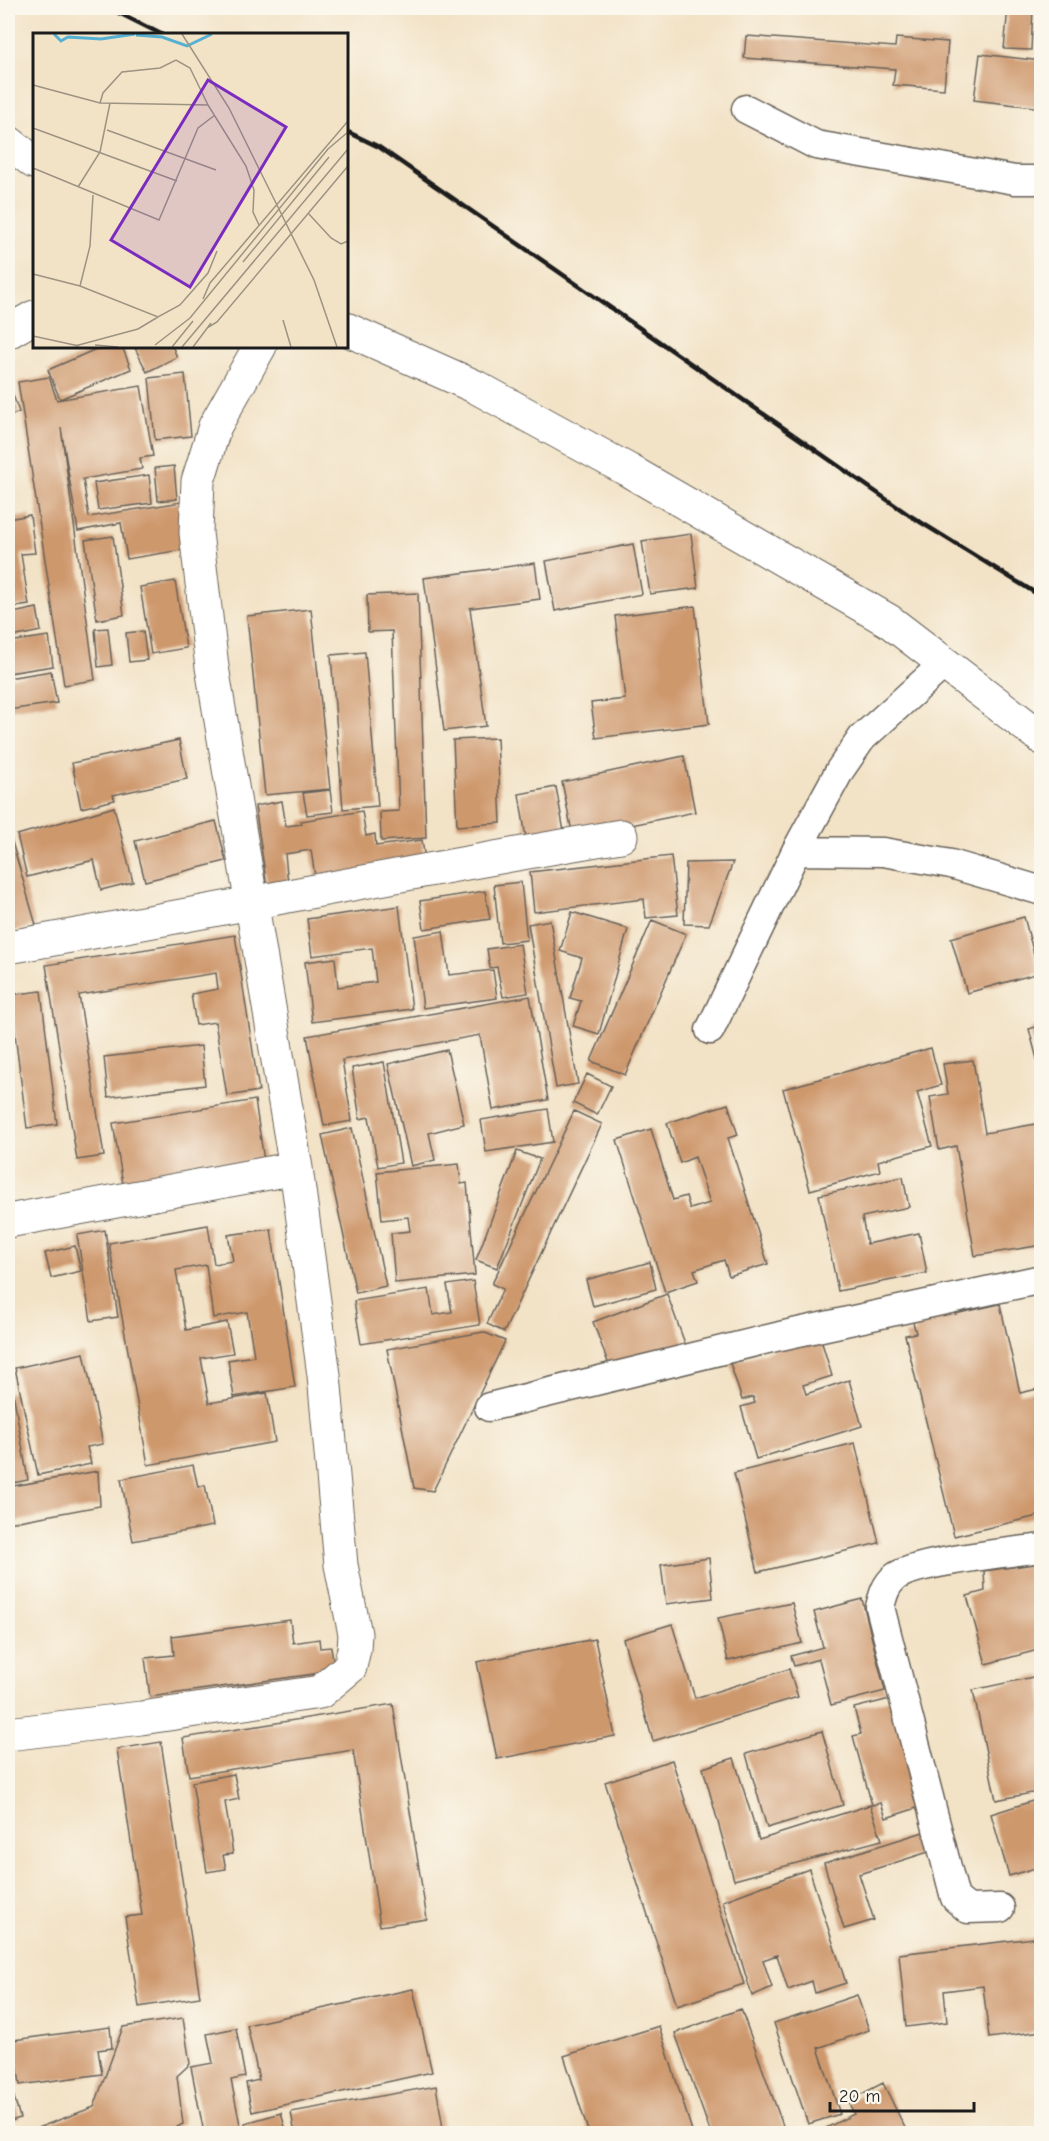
<svg xmlns="http://www.w3.org/2000/svg" width="1049" height="2141" viewBox="0 0 1049 2141" font-family="'Comic Neue',sans-serif">
<style>
.building{fill:#ce986d}
.lines{fill:none;stroke-linecap:round;stroke-linejoin:round}
.lane-casing{stroke:#676158;stroke-width:31}
.street-casing{stroke:#676158;stroke-width:35}
.lane{stroke:#fff;stroke-width:28}
.street{stroke:#fff;stroke-width:33}
.rail{stroke:#1c1c1c;stroke-width:4.5}
.inset-river{fill:none;stroke:#55b1d3;stroke-width:3}
.inset-road{fill:none;stroke:#9c9382;stroke-width:1.5}
.view{fill:#7b2cbf;fill-opacity:0.15;stroke:#7b2cbf;stroke-width:3}
.inset-edge{fill:none;stroke:#1c1c1c;stroke-width:3}
</style>
<rect width="100%" height="100%" fill="#fbf7ec"/>
<filter id="ink" filterUnits="userSpaceOnUse"><feTurbulence type="fractalNoise" baseFrequency=".0167" numOctaves="2"/><feDisplacementMap in="SourceGraphic" scale="12" xChannelSelector="R" yChannelSelector="G"/><feConvolveMatrix kernelMatrix="1 2 1 2 8 2 1 2 1" color-interpolation-filters="sRGB"/></filter>
<filter id="wash" filterUnits="userSpaceOnUse"><feTurbulence type="fractalNoise" baseFrequency=".008" numOctaves="4" result="noise"/><feDisplacementMap in="SourceGraphic" scale="24" xChannelSelector="R" yChannelSelector="G"/><feGaussianBlur stdDeviation="1.35" result="paint"/><feColorMatrix in="noise" values="0 0 0 0 0 0 0 0 0 0 0 0 0 0 0 0 0 1.4 0 .05"/><feComposite in="paint" operator="in"/></filter>
<g filter="url(#wash)">
<rect width="100%" height="100%" fill="#f2e2c6"/>
<g id="blocks">
<path class="building" d="M1008,8h25l-2,42 -27,-1z
M746,36l149,11 1,-9 52,4 -4,47 -51,-4 2,-16 -151,-11z
M980,54l62,7v47l-68,-8z
M103,346h19l9,23 -71,30 -12,-29z
M134,346h38l5,11 -30,15z
M185,374l6,62 -36,4 -6,-62z
M49,377l8,23 84,-14 12,70 -13,2 2,11 -59,10 6,38 92,-15 7,47 -61,10 -6,-36 -43,8 -17,-103 34,252 -31,5 -46,-303z
M11,389l8,23 -11,5v-27z
M174,466l3,33 -19,2 -3,-33z
M149,475l3,28 -54,7 -4,-27z
M30,515l5,38 -14,1 8,51 -21,3v-89z
M691,534l7,54 -48,6 -8,-53z
M113,536l11,79 -27,5 -12,-80z
M633,544l9,50 -87,17 -9,-50z
M535,563l5,36 -70,9 16,118 -42,5 -20,-153z
M175,581l11,67 -35,6 -11,-67z
M418,593l8,245 -45,3 -1,-29 19,-1 -7,-180 -24,1 -1,-37z
M695,606l14,118 -113,14 -5,-35 34,-4 -10,-83z
M37,608l4,23 -33,7v-24z
M311,609l19,180 -65,6 -18,-179z
M108,628l4,37 -14,2 -3,-38z
M143,631l4,29 -18,2 -3,-29z
M49,636l4,30 -45,7v-31z
M365,652l13,154 -35,3 -12,-154z
M51,671l6,32 -49,7v-32z
M497,738l4,85 -44,3 -4,-86z
M179,740l8,39 -74,16 2,5 -34,8 -9,-45z
M684,756l11,56 -122,25 -11,-55z
M556,787l9,50 -38,7 -8,-50z
M330,790l3,22 -26,3 -4,-22z
M282,801l4,25 16,-2 -1,-3 61,-10 4,25 9,-2 1,12 46,-6 4,26 -110,17 -5,-33 -26,4 3,29 -21,4 -12,-81z
M114,807l19,75 -32,8 -7,-30 -67,17 -10,-42z
M216,821l10,40 -81,20 -10,-40z
M8,828l28,97 -28,8z
M671,856l7,59 -32,3 -2,-19 -110,13 -4,-40z
M733,862l-24,63 -25,-1 2,-61z
M521,882l6,58 -27,3 -6,-58z
M485,891l5,28 -66,10 -4,-28z
M399,906l13,103 -100,13 -7,-60 30,-4 3,29 38,-5 -4,-34 -60,8 -5,-37z
M572,912l56,17 -29,105 -26,-8 8,-25 -11,-3 12,-40 -22,-7z
M1024,917l15,56 -72,20 -16,-55z
M550,920l28,164 -22,4 -28,-164z
M652,920l34,14 -61,141 -34,-14z
M443,931l6,44 44,-5 4,28 -74,10 -9,-72z
M235,935l24,156 -32,5 -12,-74 -19,3 -5,-31 27,-5 -2,-16 -137,22 25,161 -27,4 -31,-195z
M520,944l8,49 -25,4 -6,-30 -7,1 -3,-19z
M41,991l16,133 -30,4 -17,-133z
M530,996l18,104 -55,10 -13,-75 -138,25 10,61 -28,5 -17,-90z
M1042,1025v49h-1l-12,-45z
M201,1046l4,39 -97,12 -4,-40z
M931,1048l10,37 -24,7 15,54 -54,15 2,10 -70,19 -27,-101z
M447,1050l17,74 -35,9 6,27 -24,6 -23,-102z
M973,1060l12,73 57,-10v122l-67,11 -19,-110 -17,4 -9,-53 18,-3 -5,-30z
M384,1062l17,101 -23,4 -9,-50 -9,2 -8,-51z
M587,1074l24,12 -14,29 -24,-12z
M255,1100l9,61 -141,23 -10,-61z
M728,1104l10,31 -10,3 40,126 -39,12 -5,-16 -30,10 4,11 -33,11 -48,-152 34,-11 22,71 13,-4 4,13 20,-6 -15,-46 -15,6 -13,-40z
M548,1109l5,33 -67,10 -5,-32z
M574,1111l28,13 -98,208 -17,-8 16,-35 -11,-5z
M352,1128l34,158 -30,7 -34,-158z
M517,1151l23,8 -43,109 -21,-8z
M459,1164l2,20 6,-1 8,92 -80,8 -4,-50 19,-2 -2,-14 -26,3 -5,-48z
M903,1177l6,30 -47,10 5,27 52,-11 8,40 -89,18 -19,-96z
M208,1225l6,39 19,-3 -5,-26 43,-6 24,158 -61,10 -6,-37 26,-4 -7,-44 -34,6 -7,-53 -30,5 10,60 41,-8 6,31 -32,5 8,45 58,-10 8,49 -127,23 -39,-222z
M105,1230l13,87 -27,4 -14,-86z
M75,1246l6,25 -30,7 -6,-25z
M650,1262l6,27 -63,17 -7,-26z
M473,1281l7,44 -119,19 -7,-43 75,-12 4,26 19,-3 -5,-27z
M667,1294l20,55 -74,27 -20,-54z
M1000,1304l20,89 22,-5v127l-88,21 -49,-201 11,-2 -5,-18 42,-10 2,9z
M483,1332l22,9 -72,150 -19,-3 -27,-139z
M820,1336l12,40 -29,9 3,9 43,-14 13,46 -106,33 -15,-52 14,-4 -2,-6 -11,3 -12,-37z
M84,1353l19,91 -16,3 4,17 -53,11 -23,-107z
M13,1392l15,88 -20,4v-91z
M855,1443l24,100 -121,29 -24,-99z
M193,1465l5,22 7,-2 8,41 -80,15 -12,-62z
M98,1471l2,35 -92,17v-36z
M709,1558l4,40 -47,6 -5,-39z
M1042,1563v86l-56,15 -19,-68 18,-5 -1,-20z
M862,1599l23,92 -54,14 -12,-46 -25,7 -3,-10 32,-9 -9,-35z
M792,1603l10,40 -74,18 -10,-43z
M290,1620l3,23 26,-4 1,9 11,-1 4,24 -185,26 -5,-39 29,-3 -2,-19z
M672,1624l23,74 94,-29 9,28 -145,44 -30,-102z
M595,1639l20,97 -118,23 -20,-97z
M1042,1675v116l-46,9 -23,-110z
M898,1697l28,108 -40,13 -5,-15 -9,2 -19,-69 8,-2 -7,-26z
M393,1704l34,215 -47,7 -27,-176 -164,26 -6,-38z
M822,1731l21,74 -76,23 -21,-74z
M161,1742l39,255 -61,10 -14,-90 17,-2 -25,-166z
M734,1758l25,82 111,-35 12,35 -148,40 -31,-112z
M672,1760l72,224 -67,22 -72,-224z
M234,1774l5,25 -14,3 8,52 -10,1 3,14 -19,3 -15,-90z
M1042,1798v68l-33,10 -18,-62z
M933,1829l5,20 -79,25 15,46 -30,9 -20,-66z
M809,1869l37,114 -31,10 -3,-12 -24,9 -11,-35 -14,5 9,27 -20,9 -29,-95z
M1042,1937v94l-53,7 -6,-52 -39,5 3,31 -41,5 -7,-73z
M413,1989l19,83 -180,40 -6,-29 13,-3 -12,-55z
M857,1995l12,35 -51,18 22,66 -32,10 -34,-101z
M741,2009l45,125h-75l-36,-101z
M183,2018l7,46 -13,12 6,48 -19,10h-143l73,-27 29,-80z
M659,2026l34,108h-104l-25,-78z
M110,2027l2,21 -14,2 4,24 -82,11 -6,-45z
M236,2028l9,49 -14,3 11,54h-58l19,-6 -12,-61 22,-4 -6,-29z
M8,2076l12,42 -12,4z
M883,2083l25,51h-82l-2,-5 30,-15 -6,-13z
M436,2086l8,48h-149l-4,-22z
M281,2113l6,21h-39l-3,-11z"/>
</g>
</g>
<g filter="url(#ink)">
<use href="#blocks" fill-opacity="0" stroke="#676158" stroke-width="1.5"/>
<g class="lines">
<defs>
<path id="lane" d="M746,109l70,36 199,35h27
M796,851l87,1 68,12 91,27
M710,1030l86,-179 44,-81 22,-32 83,-75
M489,1407l291,-71 262,-57
M1000,1908l-32,1 -13,-11 -75,-291c3,-11 5,-21 14,-29 18,-16 119,-26 148,-30"/>
<path id="street" d="M8,142l26,20
M346,329l130,58 152,83 261,151 153,117
M8,332l26,-15
M8,947c204,-35 408,-77 613,-111
M8,1221l288,-53
M8,1734l133,-16 179,-26 30,-25 4,-18 1,-15 -14,-69 -17,-190 -28,-207 -84,-501 -16,-134 2,-52 17,-55 45,-80"/>
</defs>
<use href="#lane" class="lane-casing"/>
<use href="#street" class="street-casing"/>
<use href="#lane" class="lane"/>
<use href="#street" class="street"/>
<path class="rail" d="M109,8l52,26
M346,131l33,16 530,368 133,82"/>
</g>
</g>
<g transform="translate(33 33)">
<rect width="315" height="315" fill="#f2e2c6"/>
<path class="inset-river" d="M21,1l7,7 7,-4 33,2 34,-5M103,2l26,2 25,9 25,-12"/>
<path class="inset-road" d="M149,1l47,74 85,172 23,67M0,52l67,18 108,2 38,61 8,24 -1,22 6,13M67,70l3,-10 19,-21 38,-4 16,-8 14,8 18,37M0,95l144,53M74,97l109,40M0,135l126,52 39,-92 17,-13M45,154l22,-35 10,-49M275,180l23,25 10,6 7,-3M210,229l86,-105M0,241l47,12 78,31 22,-12 28,-32 9,-22M47,253l10,-40 3,-51M170,266l7,-16 138,-162M250,287l8,27M174,295l10,-6 131,-156M0,303l46,10M62,312l23,2M122,312l35,-27 138,-169 20,-17M42,313l63,-17 20,-12M139,314l21,-26M149,314l166,-198M160,314l18,-24"/>
<path class="view" d="M175,47l78,47 -96,160 -79,-47z"/>
<rect width="315" height="315" class="inset-edge"/>
</g>
<rect width="1049" height="2141" fill="none" stroke="#fbf7ec" stroke-width="30"/>
<path d="M830 2102v9h144v-9" fill="none" stroke="#1c1c1c" stroke-width="3"/>
<text x="839" y="2102" font-size="18" fill="#1c1c1c" stroke="#fbf7ec" stroke-width="4.5" paint-order="stroke">20 m</text>
</svg>
